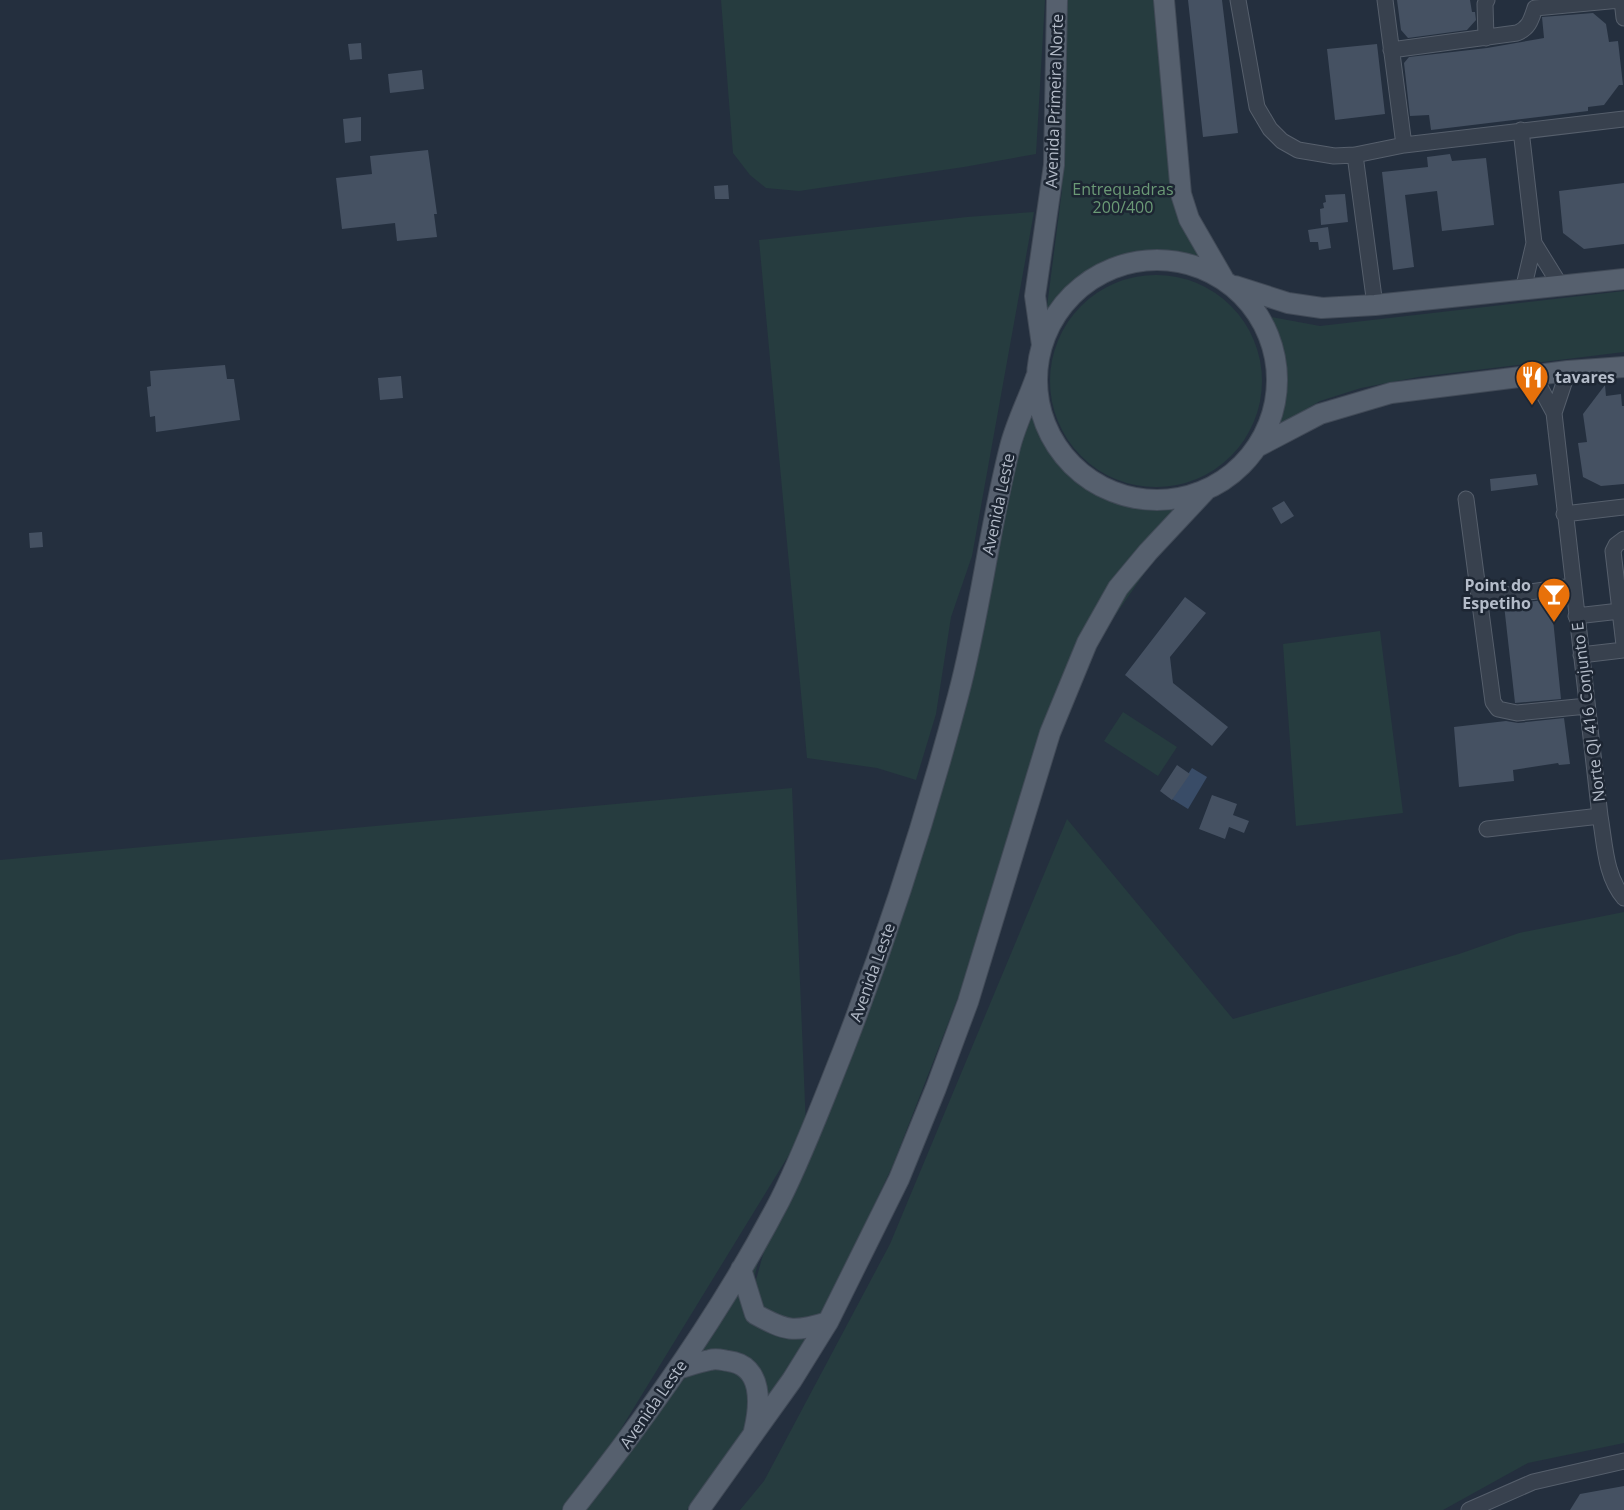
<svg xmlns="http://www.w3.org/2000/svg" width="1624" height="1510" viewBox="0 0 1624 1510" font-family="'Open Sans',sans-serif">
<style>
.green{fill:#263c3f}
.water{fill:#394c67}
.building{fill:#455162}
.lines{fill:none;stroke-linecap:round;stroke-linejoin:round}
.minor-casing{stroke:#565f6c;stroke-width:17}
.major-casing{stroke:#414a57;stroke-width:22}
.minor{stroke:#38414e;stroke-width:15}
.major{stroke:#56606e;stroke-width:20}
.labels{text-anchor:middle;stroke-width:5;stroke-linejoin:round;paint-order:stroke}
.street-label{font-size:16px;fill:#b4bcc9;stroke:#1d2633}
.park-label{font-size:16px;fill:#6b9a76;stroke:#1d2633}
.poi-label{font-size:16px;font-weight:bold;fill:#b4bcc9;stroke:#1d2633;text-anchor:start}
</style>
<rect width="100%" height="100%" fill="#242f3e"/>
<path class="green" d="M721,0h324l-9,154 -72,13 -165,24 -33,-3 -16,-13 -17,-22z
M1062,0h101l21,193 33,79 -46,-17 -49,6 -50,22 -28,47 18,-140z
M1034,212l-62,344 -21,61 -15,97 -20,66 -39,-12 -70,-10 -48,-518 208,-23z
M1050 381a106 106 0 1 1 212 0a106 106 0 1 1-212 0Z
M1624,291v61l-206,25 -57,11 -41,13 -46,27 8,-28 1,-25 -4,-36 -13,-23 54,10z
M1034,390c4,13 7,28 12,41 20,45 73,74 122,70 10,-1 22,-6 32,-8l-104,150 -203,522 -66,140 -22,29 -47,-20 -4,-27 10,-36 50,-119 105,-287z
M1380,631l23,182 -107,13 -13,-182z
M1123,712l54,35 -19,29 -54,-35z
M792,788l14,339 -225,367 -17,16h-564v-650z
M1067,819l166,200 226,-65 60,-21 105,-21v531l-96,20 -85,47h-703l24,-29 126,-237z
M760,1254l-8,33 4,28 61,15 -52,83 -21,-47 -33,-4 -27,15z
M711,1364l32,4 19,21 -9,44 -66,77h-104l101,-131z"/>
<path class="water" d="M1192,768l15,9 -19,32 -16,-10z"/>
<path class="building" d="M1188,0h34l16,133 -35,4z
M1397,0h73l2,12h3l1,8 -9,10 -59,8 -7,-8z
M1593,13l13,11 3,18 9,-1 5,44h-4l-15,20 -16,2v4l-157,19 -2,-15 -19,1 -6,-53 5,-6 78,-9 57,-10 -2,-21z
M361,43l1,16 -12,1 -2,-16z
M1377,44l8,70 -50,6 -8,-71z
M422,70l2,19 -34,4 -2,-19z
M361,117v24l-16,2 -2,-24z
M428,150l9,64h-3l3,23 -40,4 -2,-18 -53,6 -6,-51 36,-4 -2,-18z
M1450,154l2,7 34,-3 8,67 -52,6 -5,-40 -32,4 9,72 -21,3 -11,-98 46,-5 -1,-10z
M1624,183v61l-40,5 -21,-16 -4,-42z
M728,185l1,14h-14l-1,-13z
M1345,194l3,28 -27,3 -1,-16 4,-1 -1,-5 3,-1 -1,-7z
M1328,227l3,21 -12,2 -1,-8h-8l-2,-12z
M225,365l2,14h7l6,41 -84,12 -1,-16 -5,1 -3,-30 4,-1 -1,-15z
M401,376l2,22 -23,2 -2,-22z
M1605,385l1,11 15,-2 1,12h2v78l-23,2 -18,-9 -5,-34 9,-1 -4,-28z
M1536,474l2,11 -47,6 -1,-12z
M1284,501l10,15 -13,8 -9,-16z
M42,532l1,15 -13,1 -1,-15z
M1185,597l21,16 -36,44 3,26 55,44 -16,19 -87,-71z
M1551,599l10,100 -46,4 -11,-98z
M1564,718l6,46 -11,1 -1,-2 -45,7 1,11 -55,6 -5,-60 52,-6 12,2z
M1177,765l13,9 -18,26 -12,-9z
M1212,795l25,9 -4,11 16,6 -5,12 -15,-6 -4,12 -26,-10z
M1624,1486v24h-54l10,-16z"/>
<g class="lines">
<defs>
<path id="minor" d="M1238,0l19,107 13,22 12,12 16,9 36,6 21,-1 49,-10 220,-26
M1385,0l19,145
M1622,0l2,18
M1535,8l85,-8
M1486,38l-1,-34 2,-4
M1391,50l126,-17c12,-5 14,-13 18,-25
M1521,130l13,113 -11,47
M1355,155l20,150
M1534,243l26,42
M1534,376l20,37 46,403c5,28 5,60 24,82
M1554,413l14,-42
M1466,499l27,203 5,7 19,4 70,-7
M1564,514l60,-7
M1624,539l-8,6 -3,6 11,94
M1479,599l94,-13
M1576,616l44,-5
M1581,655l43,-5
M1487,829l113,-13
M1469,1510l64,-28 91,-21"/>
<path id="major" d="M1164,0l17,194 8,25 34,59
M1037 380a120 120 0 1 1 240 0a120 120 0 1 1-240 0Z
M1235,286l53,17 34,5 53,-3 249,-26
M1042,345l-7,-49 19,-131 3,-165
M1257,447l63,-33 71,-21 177,-22 56,-4
M741,1269l14,45c31,17 38,19 73,8
M678,1369c10,-3 21,-7 32,-9 6,-2 12,0 18,1 36,4 32,45 26,70
M573,1510c77,-97 150,-200 207,-310 24,-48 43,-99 63,-149 45,-116 83,-234 115,-355 22,-82 31,-167 52,-249 6,-24 18,-47 26,-70
M699,1510l93,-130 36,-58 71,-143 37,-91 32,-86 82,-269 37,-90 31,-55 30,-36 58,-62"/>
</defs>
<use href="#minor" class="minor-casing"/>
<use href="#major" class="major-casing"/>
<use href="#minor" class="minor"/>
<use href="#major" class="major"/>
</g>
<defs>
<symbol id="restaurant-pin" viewBox="-11 -11 22 30"><path d="M0 17L-7.5 6A9.5 9.5 0 1 1 7.5 6Z" fill="#e8710a" stroke="#1d2633"/><path d="M-5-6h1v4h1v-4h1v4h1v-4h1v5L-1.5 .5V6h-2V.5L-5-1ZM5-6V6H3V1.5H1.5Q1.5-4 5-6Z" fill="#fff"/></symbol>
<symbol id="bar-pin" viewBox="-11 -11 22 30"><path d="M0 17L-7.5 6A9.5 9.5 0 1 1 7.5 6Z" fill="#e8710a" stroke="#1d2633"/><path d="M-6-5H6L.8 .8V4.5H3.5V6h-7V4.5H-.8V.8Z" fill="#fff"/></symbol>
</defs>
<g fill-rule="evenodd">
<use href="#restaurant-pin" x="1513" y="358" width="38" height="52"/>
<use href="#bar-pin" x="1535" y="575" width="38" height="52"/>
</g>
<g class="labels">
<g class="street-label">
<text transform="translate(1054 101) rotate(-88)" y="6">Avenida Primeira Norte</text>
<text transform="translate(998 504) rotate(-78)" y="6">Avenida Leste</text>
<text transform="translate(1588 712) rotate(-97)" y="6">Norte QI 416 Conjunto E</text>
<text transform="translate(872 972) rotate(-70)" y="6">Avenida Leste</text>
<text transform="translate(653 1404) rotate(-55)" y="6">Avenida Leste</text>
</g>
<g class="park-label">
<text x="1123" y="195">Entrequadras<tspan x="1123" dy="18">200/400</tspan></text>
</g>
<g class="poi-label">
<text x="1555" y="383">tavares</text>
<text x="1531" y="591" text-anchor="end">Point do<tspan x="1531" dy="18">Espetiho</tspan></text>
</g>
</g>
</svg>
